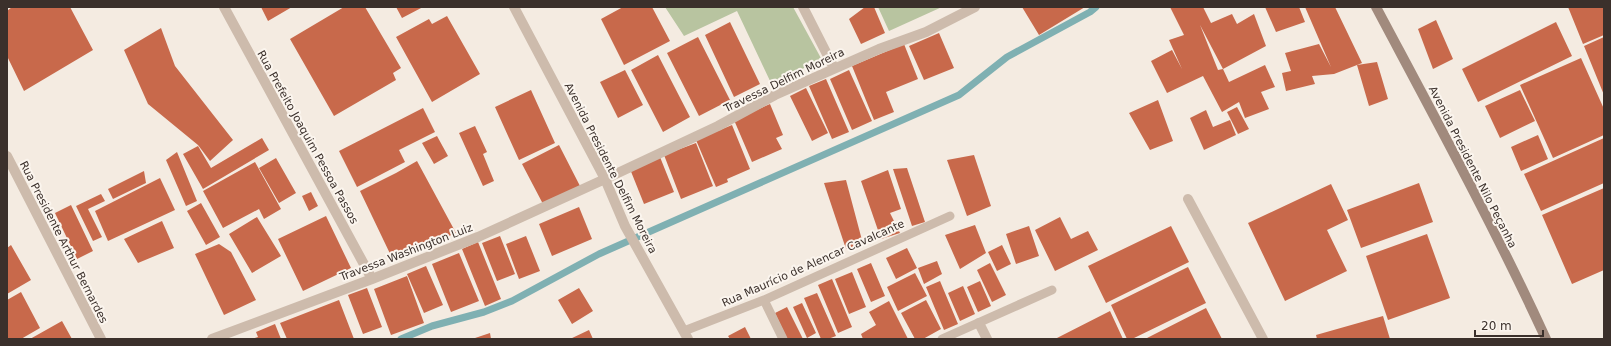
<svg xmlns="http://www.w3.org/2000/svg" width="1611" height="346" viewBox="0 0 1611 346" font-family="'DejaVu Sans',sans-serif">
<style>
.green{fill:#b8c4a0}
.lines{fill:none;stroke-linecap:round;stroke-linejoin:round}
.stream{stroke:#7fb0b2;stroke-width:7}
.building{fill:#c8694b}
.lane{stroke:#cdbbac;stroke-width:9}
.street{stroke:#cdbbac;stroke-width:10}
.secondary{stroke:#a18a7d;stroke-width:10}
.labels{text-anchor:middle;stroke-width:4;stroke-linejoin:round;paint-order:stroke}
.street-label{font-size:11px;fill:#3b302b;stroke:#fbf5ee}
</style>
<rect width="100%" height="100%" fill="#f4ebe1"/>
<path class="green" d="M665,7h128l29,53 -51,23 -34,-72 -53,25z
M878,7h64l-53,24z"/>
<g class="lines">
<path class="stream" d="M401,339l31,-13 52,-14 28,-11 87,-47 360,-159 48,-38 83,-45 6,-5"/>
</g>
<path class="building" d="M12,7h58l23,43 -69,41 -17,-35v-45z
M261,7h31l-24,14z
M344,7h21l36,61 -8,5 3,7 -62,36 -44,-77z
M396,7h27l-21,11z
M623,7h29l18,34 -46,24 -23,-46z
M865,7h9l11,26 -24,11 -12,-25z
M1022,7h63l-46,28z
M1170,7h33l8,16 21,-9 5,10 17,-10 12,32 -43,23 -23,-44 18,45 5,-1 6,13 36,-17 10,22 -14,5 8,17 -24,9 -6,-16 -17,10 -19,-36 -36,17 -16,-32 21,-11 10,19 -13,-29 15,-5z
M1265,7h34l6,15 -29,10z
M1305,7h30l27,56 -5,2 20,-3 11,37 -19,7 -12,-41 -23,9 -22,2 3,8 -29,7 -4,-18 9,-2 -6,-18 34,-9 12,23z
M1568,7h36v28l-21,9z
M447,16l33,58 -48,28 -36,-65 33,-18 3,5z
M1436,20l17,39 -20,10 -15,-40z
M730,22l30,62 -26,13 -29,-62z
M1556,22l16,34 -94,46 -16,-33z
M161,28l14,38 58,74 -23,21 -12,-16 -50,-41 -24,-54z
M939,33l15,35 -30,12 -15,-34z
M698,37l32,63 -31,16 -32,-63z
M1604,37v58l-20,-49z
M904,44l14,35 -32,13 8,20 -20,8 -22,-54z
M658,55l32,62 -27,15 -32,-62z
M1581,58l23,51v26l-51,23 -33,-73z
M625,70l18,35 -25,13 -18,-36z
M849,70l23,51 -20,9 -22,-51z
M826,79l23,53 -17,7 -23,-53z
M806,88l22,45 -16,8 -22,-45z
M531,90l24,53 -36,17 -24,-53z
M1520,90l15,31 -35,17 -15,-32z
M1158,100l15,41 -23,9 -21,-37z
M770,104l13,31 -7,3 6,11 -30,13 -18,-42z
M1237,107l12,22 -11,5 -11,-22z
M423,108l12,24 -36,18 6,12 -48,25 -18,-36z
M1206,110l7,17 17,-7 6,15 -32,15 -14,-32z
M732,125l18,44 -23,10 1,3 -12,5 -20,-47z
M475,126l12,26 -4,2 11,27 -11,5 -24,-53z
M1538,135l10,24 -27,12 -10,-24z
M437,136l11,20 -14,8 -12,-21z
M262,138l7,12 -66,39 -20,-35 15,-8 13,22z
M1604,138v45l-63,28 -17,-37z
M696,143l17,43 -32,13 -17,-44z
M559,145l21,41 -37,18 -21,-40z
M177,152l20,49 -11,5 -20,-46z
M974,155l17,51 -24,10 -20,-56z
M660,157l14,35 -30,12 -14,-35z
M276,158l20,35 -17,10 -20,-35z
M417,161l39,72 -26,11 -36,18 -34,-71 36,-18z
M255,162l26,47 -17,10 -5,-10 -36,19 -20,-37z
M907,168l18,54 -13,4 -19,-57z
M888,170l13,39 -11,4 10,20 -19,6 -20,-58z
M144,171l2,12 -33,16 -5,-10z
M160,178l15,32 -67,31 -13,-30z
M846,180l17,64 -17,5 -22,-66z
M1419,183l14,39 -72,26 -14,-38z
M1331,184l17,36 -21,10 20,41 -62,30 -37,-78z
M1604,188v82l-32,14 -30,-69z
M311,192l7,14 -9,5 -7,-15z
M101,194l4,7 -17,8 14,28 -9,4 -17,-35z
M201,203l19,34 -14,8 -19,-34z
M71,205l22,46 -16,8 -22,-46z
M579,207l13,32 -40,17 -13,-32z
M326,216l25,52 -48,23 -25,-52z
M257,217l24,39 -29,17 -23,-39z
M1060,217l11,22 17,-8 10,19 -43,21 -20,-41z
M162,221l12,27 -36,15 -14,-24z
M975,225l11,28 -26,16 -15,-34z
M1029,226l10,30 -23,8 -10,-30z
M1171,226l18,36 -83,41 -18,-37z
M1427,234l23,64 -62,22 -22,-64z
M500,236l15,38 -18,7 -15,-38z
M526,236l14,35 -21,8 -13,-35z
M478,242l23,57 -16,7 -23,-57z
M219,244l12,8 25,48 -32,15 -29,-61z
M11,245l20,35 -24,14v-46z
M1002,245l9,19 -14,7 -9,-19z
M907,248l10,20 -21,11 -10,-21z
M459,253l20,48 -28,11 -19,-48z
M937,261l5,13 -18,10 -6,-16z
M871,263l14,33 -14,6 -14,-33z
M990,263l16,32 -14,7 -15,-32z
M426,266l17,39 -19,8 -17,-39z
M1188,267l18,36 -74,36h-5l-16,-34z
M852,272l14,35 -17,7 -14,-35z
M915,273l12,23 -29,15 -11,-24z
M407,276l17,47 -33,12 -17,-46z
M832,279l20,48 -14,6 -20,-48z
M940,281l18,43 -14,6 -18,-43z
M980,281l11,25 -13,6 -11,-25z
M963,286l12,28 -15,7 -12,-28z
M367,288l15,39 -19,7 -15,-39z
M579,288l14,23 -21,13 -14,-24z
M21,292l19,36 -19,11h-14v-39z
M817,293l19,43 -8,3h-7l-17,-41z
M339,300l15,39h-67l-7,-16z
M926,300l15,29 -18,10h-8l-14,-26z
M889,301l19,38h-45l-2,-5 15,-9 -7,-13z
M802,303l14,30 -9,5 -14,-31z
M787,307l16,32h-16l-12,-26z
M1206,308l16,31h-74l-1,-1z
M1110,311l13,28h-68z
M1383,316l7,23h-73l-1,-4z
M62,321l10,18h-42z
M275,324l6,15h-29l6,-2 -2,-5z
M745,327l6,12h-21l-2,-3z
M589,330l4,9h-23z
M490,333l1,6h-19z"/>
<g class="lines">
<path class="lane" d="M764,300l19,39
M684,331l80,-31 186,-84
M942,339l110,-49"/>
<path class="street" d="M224,7l148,272
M514,7l91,172 20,47 63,113
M803,7l31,61
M7,156l94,183
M1188,199l75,140
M979,323l8,16
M212,339l160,-60 106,-42 127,-58 113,-53 57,-31 104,-46 47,-17 49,-25"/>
<path class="secondary" d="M1376,7c58,109 118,219 170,332"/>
</g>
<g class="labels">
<g class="street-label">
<text transform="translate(784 80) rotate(-26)" y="4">Travessa Delfim Moreira</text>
<text transform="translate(308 137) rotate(61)" y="4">Rua Prefeito Joaquim Pessoa Passos</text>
<text transform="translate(1473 167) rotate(63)" y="4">Avenida Presidente Nilo Peçanha</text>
<text transform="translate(611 168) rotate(63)" y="4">Avenida Presidente Delfim Moreira</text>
<text transform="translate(64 242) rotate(63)" y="4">Rua Presidente Arthur Bernardes</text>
<text transform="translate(406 252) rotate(-21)" y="4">Travessa Washington Luiz</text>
<text transform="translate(813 263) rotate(-24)" y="4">Rua Maurício de Alencar Cavalcante</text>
</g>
</g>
<rect width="1611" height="346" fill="none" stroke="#3b302b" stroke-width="16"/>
<path d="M1475 330v6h68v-6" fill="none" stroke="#3b302b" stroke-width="2"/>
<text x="1481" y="330" font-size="12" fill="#3b302b" stroke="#fbf5ee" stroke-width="3" paint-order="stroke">20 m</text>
</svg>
